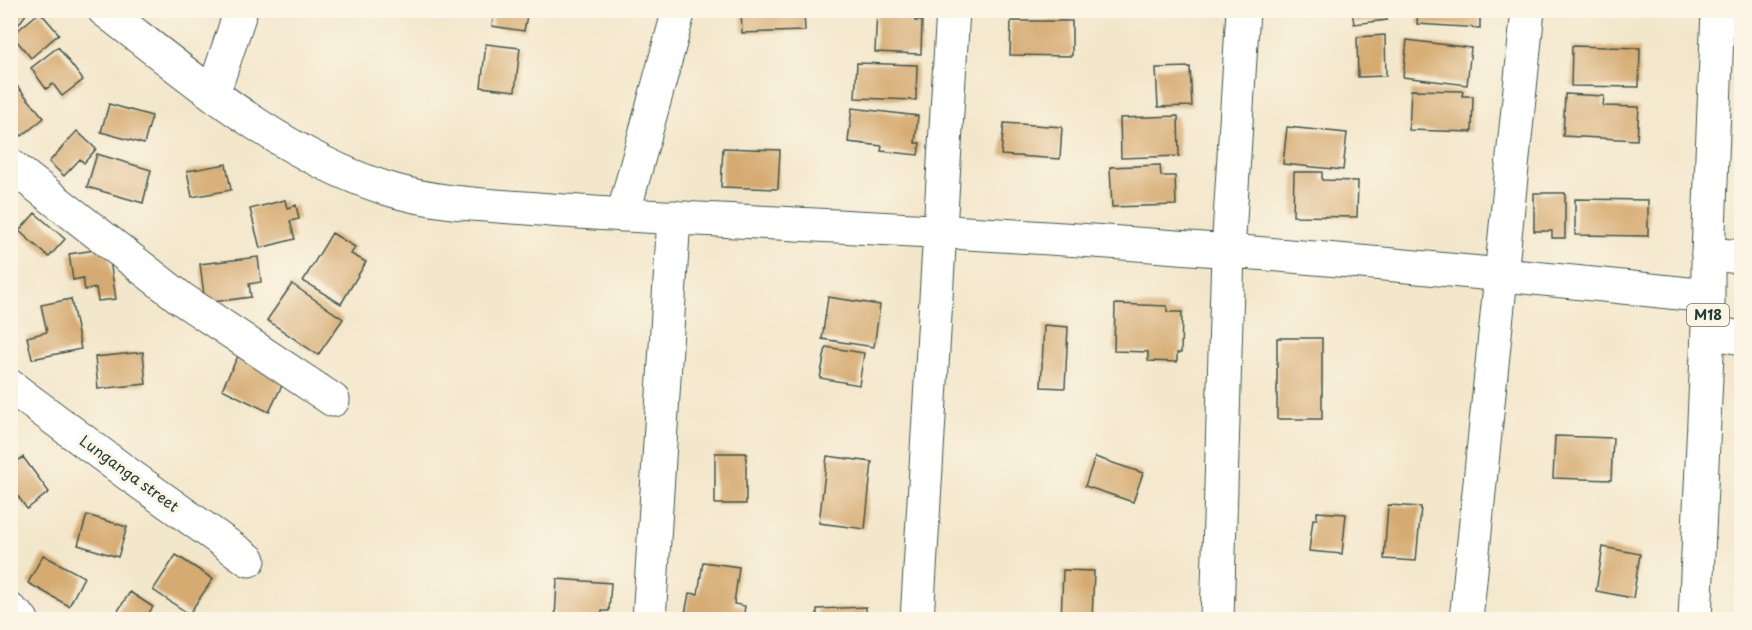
<svg xmlns="http://www.w3.org/2000/svg" width="1752" height="630" viewBox="0 0 1752 630" font-family="'Playpen Sans',sans-serif">
<style>
.building{fill:#d6ab72}
.lines{fill:none;stroke-linecap:round;stroke-linejoin:round}
.minor-casing{stroke:#3f564b;stroke-width:35}
.major-casing{stroke:#3f564b;stroke-width:35}
.minor{stroke:#fff;stroke-width:33}
.major{stroke:#fff;stroke-width:33}
.labels{text-anchor:middle;stroke-width:6;stroke-linejoin:round;paint-order:stroke}
.shield{fill:#fcf5e5;stroke:#617469;stroke-width:1.5}
.shield-label{font-size:14px;font-weight:bold;fill:#1f3d34}
.street-label{font-size:15px;fill:#1f3d34;stroke:#fcf5e5}
</style>
<rect width="100%" height="100%" fill="#fcf5e5"/>
<filter id="ink" filterUnits="userSpaceOnUse"><feTurbulence type="fractalNoise" baseFrequency=".0167" numOctaves="2"/><feDisplacementMap in="SourceGraphic" scale="12" xChannelSelector="R" yChannelSelector="G"/><feConvolveMatrix kernelMatrix="1 2 1 2 8 2 1 2 1" color-interpolation-filters="sRGB"/></filter>
<filter id="wash" filterUnits="userSpaceOnUse"><feTurbulence type="fractalNoise" baseFrequency=".008" numOctaves="4" result="noise"/><feDisplacementMap in="SourceGraphic" scale="24" xChannelSelector="R" yChannelSelector="G"/><feGaussianBlur stdDeviation="1.35" result="paint"/><feColorMatrix in="noise" values="0 0 0 0 0 0 0 0 0 0 0 0 0 0 0 0 0 1.4 0 .05"/><feComposite in="paint" operator="in"/></filter>
<g filter="url(#wash)">
<rect width="100%" height="100%" fill="#f3e7cb"/>
<g id="blocks">
<path class="building" d="M10,10h19l-15,21 -4,-3z
M494,10h34l-4,21 -32,-5z
M741,10h63l1,21 -63,2z
M877,10h39l-1,11h7l-1,33 -46,-2z
M1352,10h34l1,10 -33,4z
M1418,10h62v18l-63,-4z
M40,12l19,22 -28,24 -19,-23z
M1011,21h61v35l-62,-1z
M1385,35l1,41 -28,1 -1,-40z
M1407,40l64,8 -4,37 -64,-8z
M486,44l34,4 -5,43 -34,-4z
M1572,46l68,2 -1,39 -68,-1z
M58,47l25,33 -21,16 -9,-12 -7,5 -15,-21z
M857,63l60,2 -1,35 -61,-2z
M1190,67l2,39 -34,1 -2,-39z
M17,86l27,32 -22,18 -12,-14v-31z
M1411,90l52,1 -1,5h11l-1,36 -63,-2z
M1565,94l39,2 -1,10 36,1 -2,33 -74,-4z
M109,104l43,12 -8,28 -43,-12z
M852,108l66,8 -3,27h5l-2,12 -37,-4 1,-5 -34,-4z
M1178,116l1,40 -58,2 -1,-40z
M1004,123l58,4 -2,32 -59,-4z
M1287,127l60,6 -4,37 -60,-6z
M77,131l19,18 -12,14 -4,-4 -16,17 -15,-14z
M723,148l57,2 -2,39 -57,-2z
M97,154l54,16 -8,33 -56,-16z
M226,164l5,26 -39,7 -5,-26z
M1160,165l1,11h14l1,29 -64,2 -2,-40z
M1294,172h28v8l36,1 -1,36 -64,-1z
M1534,193h31v45h-13v-7h-18z
M1575,199l73,1v36l-73,-1z
M285,200l2,8 9,-3 3,14 -9,2 5,18 -35,9 -10,-39z
M35,213l30,26 -16,18 -30,-26z
M332,233l23,14 -4,7 15,8 -25,42 -38,-23z
M108,248l8,51 -18,2 -2,-13 -11,2 -2,-12 -10,2 -4,-26z
M258,257l3,25 -12,2 2,13 -46,6 -5,-39z
M292,284l51,35 -25,36 -51,-35z
M828,297l52,8 -6,42 -52,-8z
M71,299l10,50 -49,10 -5,-22 20,-5 -6,-27z
M1115,304l52,2v6h15l-1,41h-4v9l-29,-1v-9l-34,-1z
M1044,325l24,2 -3,61 -24,-1z
M1277,338h45v81h-45z
M826,347l38,6 -5,32 -39,-7z
M242,348l46,25 -19,39 -47,-23z
M143,352l3,32 -48,5 -3,-32z
M1555,436l58,2 -2,42 -58,-2z
M715,453h31v51h-31z
M827,456l45,6 -7,67 -46,-6z
M23,457l26,35 -22,17 -10,-14 -7,5v-33z
M1095,457l48,16 -10,29 -48,-16z
M1388,505l33,2 -5,54 -32,-2z
M1317,512l29,2 -4,40 -33,-3 4,-32h4z
M87,515l40,12 -9,30 -40,-12z
M1603,547l37,7 -7,44 -37,-7z
M43,555l41,22 -15,29 -41,-23z
M176,555l37,24 -24,35 -36,-24z
M703,562l36,5 -5,37 11,2 -2,14h-50l1,-4 -9,-2 4,-21 9,1z
M1063,570l31,1 -2,49h-31z
M557,579l54,4 -2,28h-7l-1,9h-46z
M130,592l23,15 -9,13h-32z
M866,607v13h-49v-11z"/>
</g>
</g>
<g filter="url(#ink)">
<use href="#blocks" fill-opacity="0" stroke="#3f564b" stroke-width="1.5"/>
<g class="lines">
<defs>
<path id="minor" d="M104,10c87,67 175,144 281,178 53,17 109,17 165,22 108,8 217,12 325,18 278,14 556,38 832,68
M213,94l28,-84
M10,165l172,134 151,101
M623,215l56,-205
M1708,254l34,3
M1708,332l34,6
M10,386l118,88 121,86
M10,610l12,10
M649,620l25,-403
M917,620l36,-610
M1217,620l11,-368 15,-242
M1466,620l62,-610"/>
<path id="major" d="M1695,620l13,-288v-78l10,-244"/>
</defs>
<use href="#minor" class="minor-casing"/>
<use href="#major" class="major-casing"/>
<use href="#minor" class="minor"/>
<use href="#major" class="major"/>
</g>
</g>
<g class="labels">
<rect class="shield" x="1687" y="304" width="42" height="22" rx="4.5"/>
<g class="shield-label">
<text x="1708" y="320">M18</text>
</g>
<g class="street-label">
<text transform="translate(129 474) rotate(36)" y="5">Lunganga street</text>
</g>
</g>
<rect width="1752" height="630" fill="none" stroke="#fcf5e5" stroke-width="36"/>
</svg>
